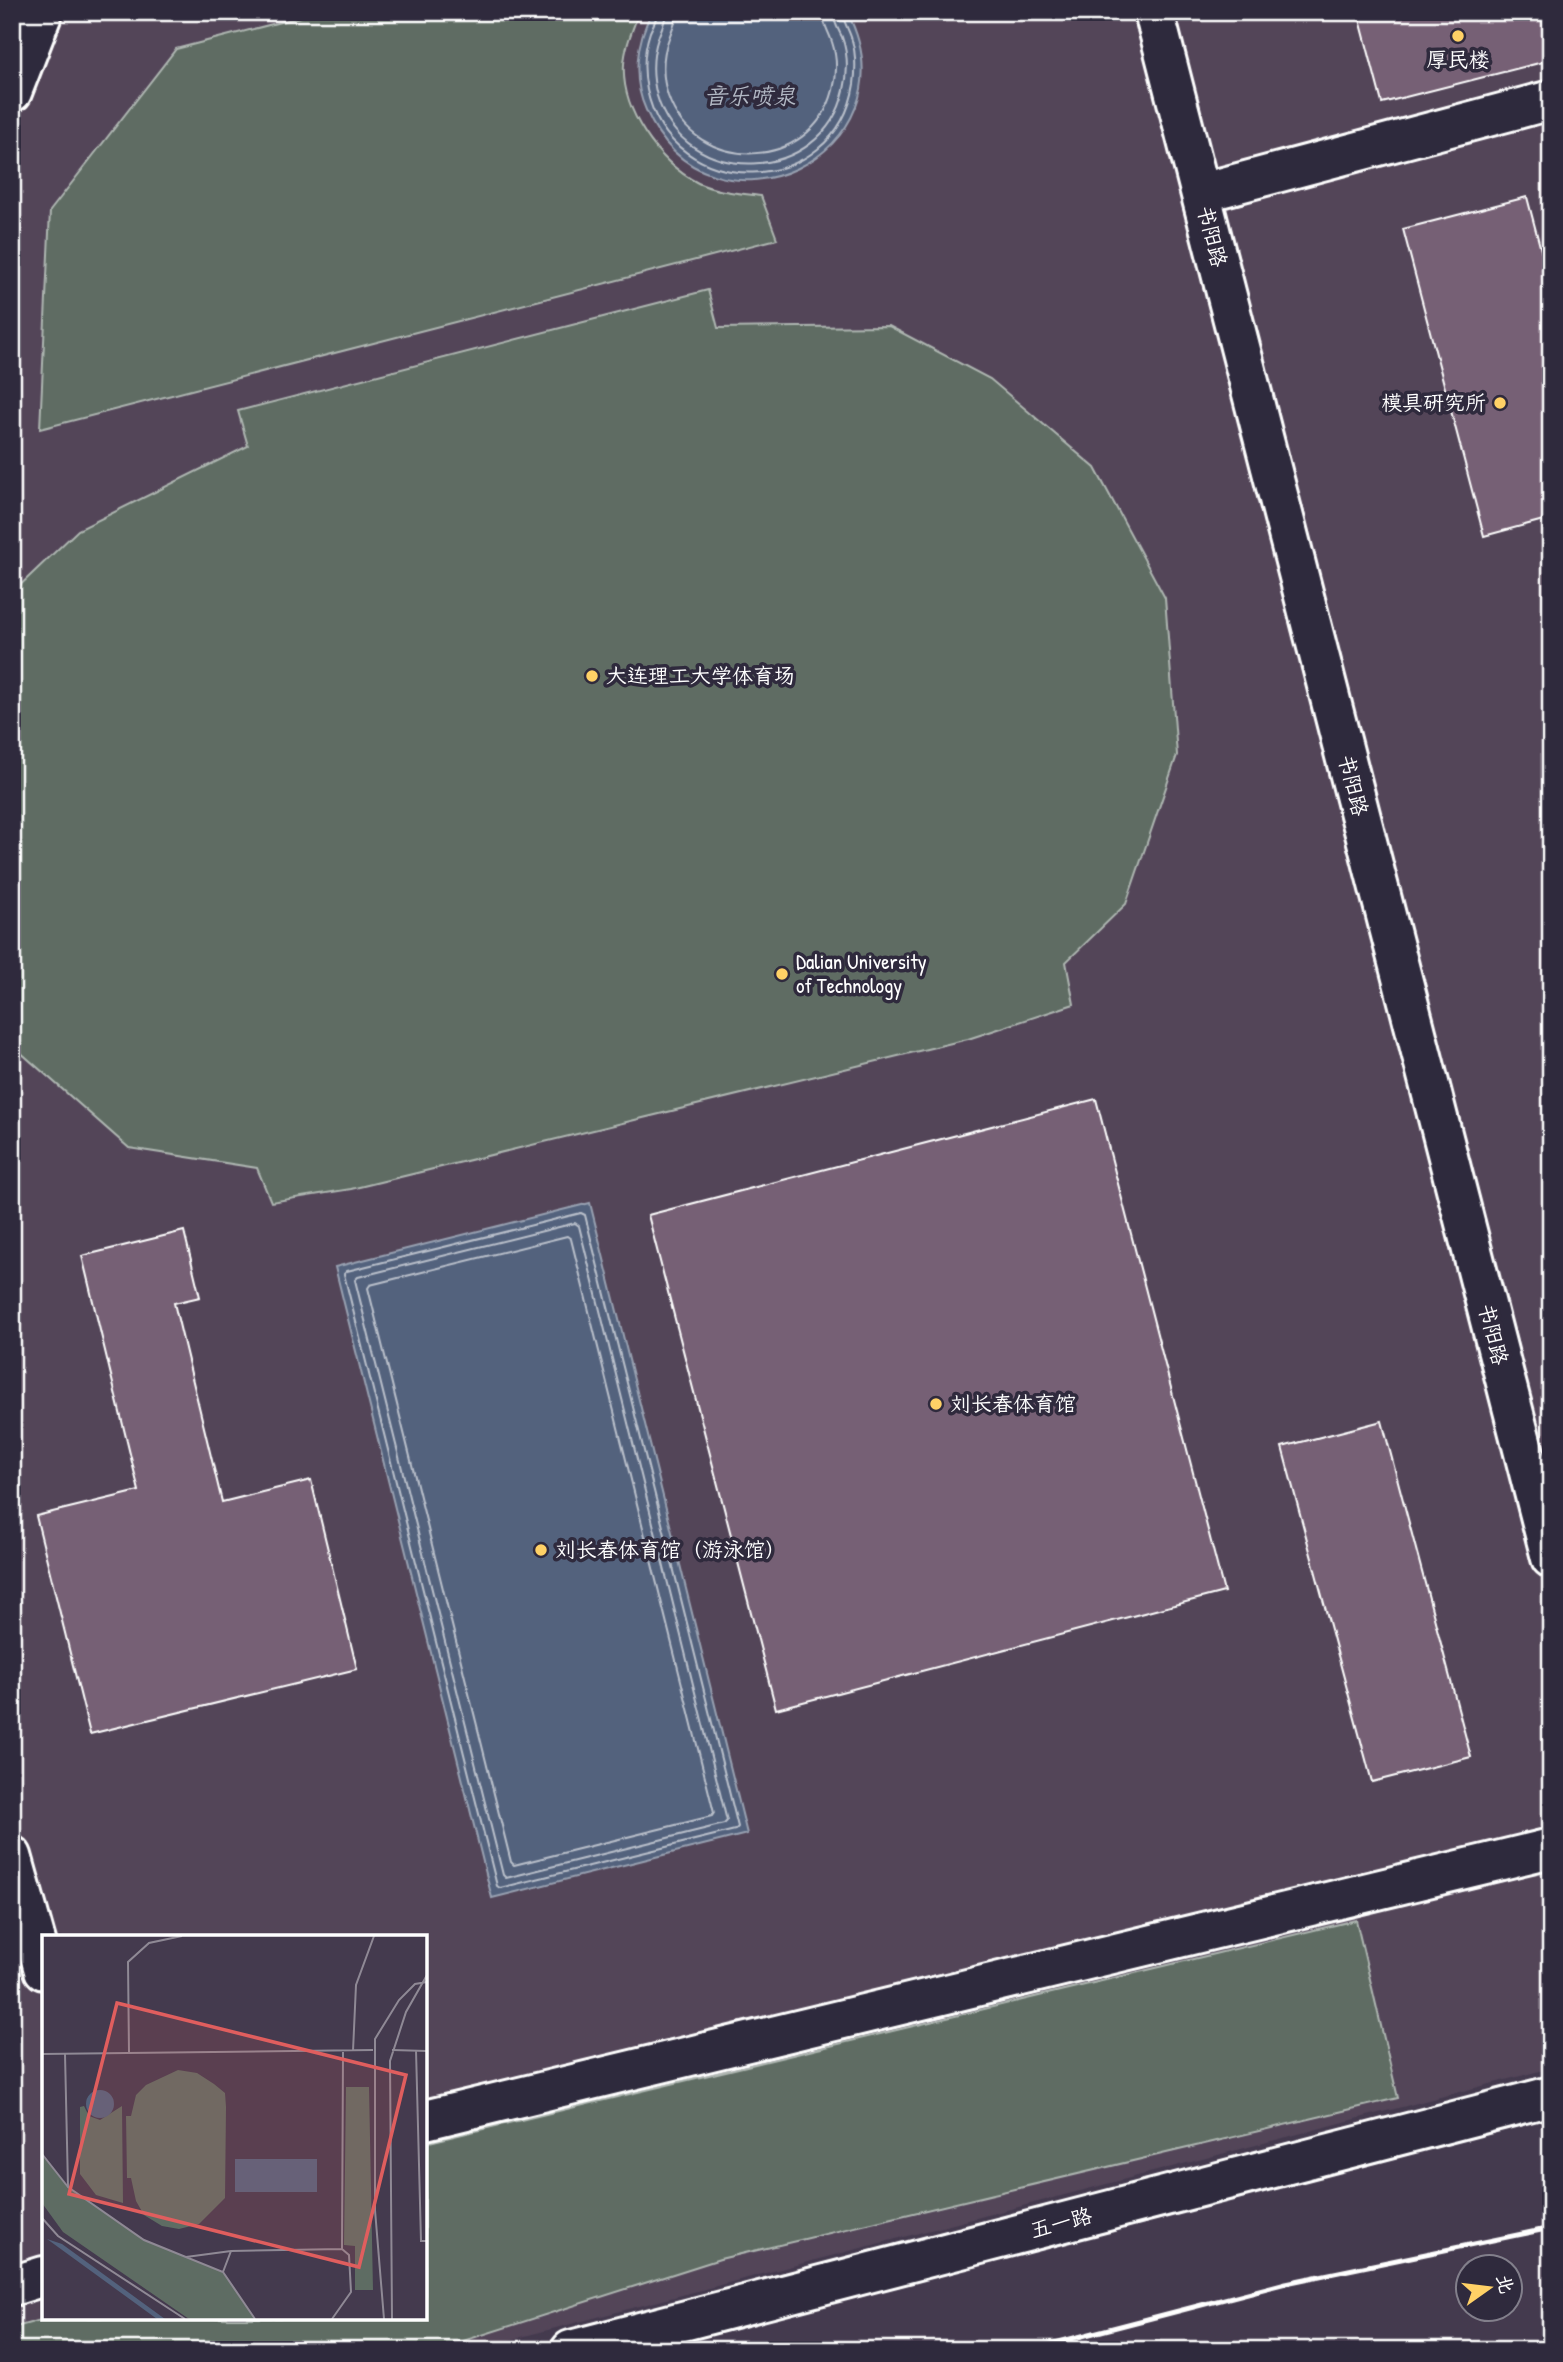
<svg xmlns="http://www.w3.org/2000/svg" width="1563" height="2362" viewBox="0 0 1563 2362" font-family="'Patrick Hand','LXGW WenKai TC',sans-serif">
<style>
.built{fill:#534559;fill-rule:evenodd}
.green{fill:#5e6c63;stroke:#aeb6b1;stroke-width:2}
.water{fill:#53627d;stroke:#98a1b1;stroke-width:2}
.lines{fill:none;stroke-linecap:round;stroke-linejoin:round}
.shore{stroke:#bac0cb;stroke-width:2}
.building{fill:#766074;stroke:#fff;stroke-width:2}
.minor-casing{stroke:#fff;stroke-width:44}
.major-casing{stroke:#fff;stroke-width:44}
.minor{stroke:#2f2a3d;stroke-width:38}
.major{stroke:#2f2a3d;stroke-width:38}
.rail{stroke:#fff;stroke-width:5}
.poi-dot{fill:#ffd166;stroke:#2f2a3d;stroke-width:2.5}
.labels{text-anchor:middle;stroke-width:7;stroke-linejoin:round;paint-order:stroke}
.poi-label{font-size:21px;fill:#fff;stroke:#2f2a3d;text-anchor:start}
.street-label{font-size:21px;fill:#fff;stroke:#2f2a3d}
.water-label{font-size:23px;font-style:italic;fill:#b2b8c4;stroke:#2f2a3d}
.inset-road{fill:none;stroke:#8f8995;stroke-width:2}
.view{fill:#e05e5e;fill-opacity:0.15;stroke:#e05e5e;stroke-width:3.5}
.inset-edge{fill:none;stroke:#fff;stroke-width:3.5}
</style>
<rect width="100%" height="100%" fill="#443a4e"/>
<filter id="ink" filterUnits="userSpaceOnUse"><feTurbulence type="fractalNoise" baseFrequency=".0143" numOctaves="2"/><feDisplacementMap in="SourceGraphic" scale="14" xChannelSelector="R" yChannelSelector="G"/><feConvolveMatrix kernelMatrix="1 2 1 2 8 2 1 2 1" color-interpolation-filters="sRGB"/></filter>
<g filter="url(#ink)">
<path class="built" d="M12,12h1539v2056l-1080,282h-459zM44,1937h381v381h-381z"/>
<path class="green" d="M319,12h320c-6,17 -14,34 -15,52 -3,46 34,98 74,119 18,9 43,10 63,13l16,43 -737,190 10,-218 126,-162z
M708,290l10,38 171,-2 101,53 105,89 70,130 12,157 -51,149 -60,58 8,42 -106,35 -617,150 -80,13 -14,-34 -128,-20 -110,-97 -7,-13v-445l66,-63 170,-84 -10,-35z
M1356,1920l42,178 -678,161 -285,91h-423v-22l36,-10h377v-175z"/>
<path class="water" d="M652,12h195c74,142 -138,242 -201,98 -14,-31 -10,-68 6,-98z
M590,1203l157,631 -255,64 -157,-631z"/>
<g class="lines">
<path class="shore" d="M657,12c0,8 -4,13 -7,20 -6,18 -7,39 -3,58 24,113 189,109 207,-6 2,-15 2,-32 -3,-47 -3,-9 -8,-16 -9,-25
M666,12c0,9 -5,17 -8,26 -6,18 -6,39 -1,58 27,93 166,89 187,-6 4,-17 4,-36 -2,-53 -4,-8 -9,-16 -9,-25
M677,12c-1,10 -5,17 -8,26 -7,18 -7,39 -1,58 27,79 144,76 165,-6 4,-15 4,-33 -1,-48 -3,-10 -9,-18 -10,-30
M581,1213l4,2 153,612 -3,3 -235,58 -3,-2 -153,-612 3,-3z
M575,1223l4,3 148,595 -3,3 -218,54 -3,-3 -148,-595 3,-3z
M567,1236l4,3 143,574 -2,3 -198,49 -3,-3 -143,-574 2,-3z"/>
</g>
<path class="building" d="M1358,12h193v48l-169,43z
M1527,197l24,91v230l-67,18 -81,-307z
M1096,1099l128,493 -448,117 -128,-494z
M184,1231l16,66 -26,6 48,199 89,-22 46,189 -267,65 -54,-218 103,-25 -57,-235z
M1382,1421l89,336 -99,25 -90,-335z"/>
<g class="lines">
<defs>
<path id="minor" d="M1154,12l397,1546
M12,92l31,-80
M1201,193l350,-93
M12,1856l32,114
M425,2120l1126,-272
M12,2286l32,-10"/>
<path id="major" d="M571,2350l980,-254"/>
</defs>
<use href="#minor" class="minor-casing"/>
<use href="#major" class="major-casing"/>
<use href="#minor" class="minor"/>
<use href="#major" class="major"/>
<path class="rail" d="M1028,2350l258,-67 265,-55"/>
</g>
</g>
<g class="poi-dot">
<circle cx="1458" cy="36" r="7"/>
<circle cx="1500" cy="403" r="7"/>
<circle cx="592" cy="676" r="7"/>
<circle cx="782" cy="974" r="7"/>
<circle cx="936" cy="1404" r="7"/>
<circle cx="541" cy="1550" r="7"/>
</g>
<g class="labels">
<g class="poi-label">
<text x="1458" y="67" text-anchor="middle">厚民楼</text>
<text x="1486" y="410" text-anchor="end">模具研究所</text>
<text x="606" y="683">大连理工大学体育场</text>
<text x="796" y="969">Dalian University<tspan x="796" dy="24">of Technology</tspan></text>
<text x="950" y="1411">刘长春体育馆</text>
<text x="555" y="1557">刘长春体育馆（游泳馆）</text>
</g>
<g class="street-label">
<text transform="translate(1212 236) rotate(76)" y="7">书阳路</text>
<text transform="translate(1353 785) rotate(76)" y="7">书阳路</text>
<text transform="translate(1493 1334) rotate(76)" y="7">书阳路</text>
<text transform="translate(1061 2223) rotate(-15)" y="7">五一路</text>
</g>
<g class="water-label">
<text x="750" y="104">音乐喷泉</text>
</g>
</g>
<g transform="translate(42 1935)">
<rect width="385" height="385" fill="#443a4e"/>
<path d="M136,135l19,3 17,11 11,9 1,14 -1,91 -26,26 -20,5 -17,-3 -18,-11 -8,-14 -5,-23h-4l-1,-62h5l5,-21 10,-10zM304,152h23l4,203h-18v-44l-11,-1zM42,171l5,10 11,4 22,-14 1,97 -27,-8 -16,-21v-67zM0,218l26,34 76,53 79,32 32,47h-66l-126,-87 -21,-29z" fill="#5e6c63"/>
<path d="M44 169a14 14 0 1 1 28 0a14 14 0 1 1-28 0ZM193,224h82v33h-82zM5,304l15,5 103,75h-8z" fill="#53627d"/>
<path class="inset-road" d="M350,115l35,1M374,115l5,191h6M311,116l3,-66 18,-49M87,118l-1,-91 21,-19 33,-7M0,119l331,-4M23,119l3,133 76,53 79,32 32,47M0,219l26,33M0,283l16,18 127,83M144,322l45,-6M181,337l8,-21 111,-2M290,384l19,-27 -2,-37 -7,-6 1,-197M342,384l-9,-109v-171l24,-39 16,-16 12,-2M350,384l-2,-258 16,-49 21,-37"/>
<path class="view" d="M75,68l289,72 -47,192 -290,-73z"/>
<rect width="385" height="385" class="inset-edge"/>
</g>
<rect width="1563" height="2362" fill="none" stroke="#2f2a3d" stroke-width="42"/>
<rect x="21" y="21" width="1521" height="2320" fill="none" stroke="#fff" stroke-width="2.5" filter="url(#ink)"/>
<g transform="translate(1489 2288) rotate(76)"><circle r="33" fill="#2f2a3d" stroke="#827f8b" stroke-width="2"/>
<path d="M0-5L12 26L0 18L-12 26Z" fill="#ffd166"/>
<text y="-10" font-size="19" font-weight="bold" text-anchor="middle" fill="#ffffff">北</text>
</g>
</svg>
